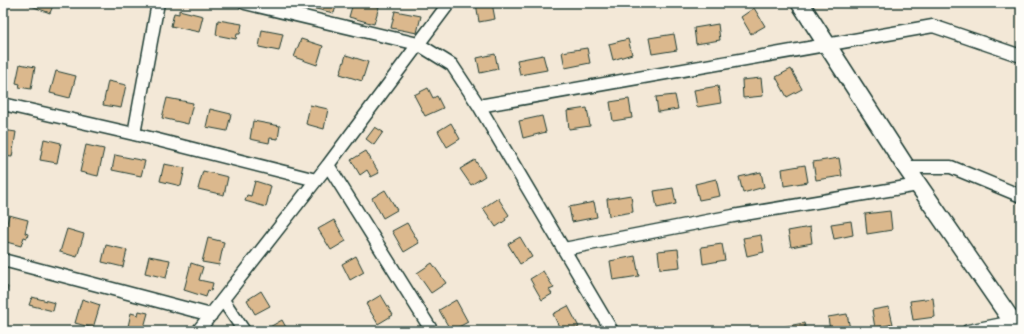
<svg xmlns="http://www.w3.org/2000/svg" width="1024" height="334" viewBox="0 0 1024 334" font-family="Mynerve,sans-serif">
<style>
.building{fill:#dbb88d;stroke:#1f3d34}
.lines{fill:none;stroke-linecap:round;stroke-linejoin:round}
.street-casing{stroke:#1f3d34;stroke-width:15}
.secondary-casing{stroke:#1f3d34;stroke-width:20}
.street{stroke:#fdfcf7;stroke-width:12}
.secondary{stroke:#fdfcf7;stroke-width:17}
</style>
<rect width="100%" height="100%" fill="#f3e8d7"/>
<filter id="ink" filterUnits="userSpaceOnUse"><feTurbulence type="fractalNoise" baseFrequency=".025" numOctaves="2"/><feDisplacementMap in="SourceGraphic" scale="8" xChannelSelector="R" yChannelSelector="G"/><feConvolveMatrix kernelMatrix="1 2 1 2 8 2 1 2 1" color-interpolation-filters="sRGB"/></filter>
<g filter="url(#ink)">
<path class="building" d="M27,3h27l-4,10 -24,-9z
M312,3h25l-3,10 -23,-5z
M353,3h13l13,4 -5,17 -25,-7z
M476,3h16l3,16 -16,3z
M754,8l11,18 -14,8 -10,-17z
M179,10l24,6 -4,16 -28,-6 3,-13 5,1z
M395,11l26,5 -4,17 -26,-5z
M218,20l24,4 -2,10h-3l-1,5 -20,-4z
M718,24l2,16 -24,4 -2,-16z
M262,30l21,4 -4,17 -20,-4z
M674,34l3,16 -25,4 -3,-16z
M301,39l22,7 -6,19 -23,-8z
M628,39l4,15 -19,6 -4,-16z
M587,48l3,15 -25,5 -3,-16z
M495,54l3,15 -18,4 -3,-15z
M346,55l22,7 -6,19 -22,-7z
M543,55l4,15 -27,5 -3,-15z
M20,64l15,3 -4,22 -12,-2 1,-3 -4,-1z
M791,69l11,20 -15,8 -11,-20z
M56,71l20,5 -6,22 -20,-5z
M761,78l2,18 -20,2 -1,-18z
M108,81l18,4 -5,23 -18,-3z
M718,86l3,17 -24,4 -3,-17z
M428,88l5,10 4,-2 6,12 -18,8 -11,-21z
M675,95l3,14 -20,3 -2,-15z
M167,98l26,5 -5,21 -26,-6z
M629,99l3,19 -19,3 -3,-19z
M310,105l18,4 -4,20 -18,-5z
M587,108l3,18 -21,3 -2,-18z
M210,109l21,5 -4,17 -21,-4z
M542,116l4,16 -23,6 -4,-17z
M253,121l27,5 -2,13 -8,-1 -1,5 -19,-4z
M451,123l9,16 -13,8 -9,-16z
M375,127l8,5 -9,13 -8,-6z
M3,130l13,2 -4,25 -9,-1z
M44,139l17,4 -4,20 -17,-3z
M86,145l18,4 -6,27 -18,-4z
M366,151l13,22 -8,4 -4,-7 -7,5 -9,-15z
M115,155l30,6 -4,15 -29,-6z
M839,158l3,18 -26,4 -3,-18z
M475,160l10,16 -14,9 -11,-16z
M164,164l21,4 -4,18 -21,-5z
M805,165l3,17 -24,4 -2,-17z
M203,171l25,6 -4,18 -26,-6z
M761,172l3,15 -21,6 -4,-16z
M716,179l4,17 -21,4 -4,-16z
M255,181l16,5 -5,21 -21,-6 2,-6 4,1z
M673,188l3,16 -19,4 -3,-17z
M385,190l12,20 -14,8 -11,-20z
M631,195l2,17 -24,4 -2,-17z
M498,198l11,17 -4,3 1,2 -10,7 -13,-19z
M594,202l3,15 -25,5 -3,-15z
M890,211l2,19 -25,4 -2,-20z
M9,215l19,5 -3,13 3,1 -1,4 -3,-1 -3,9 -18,-5z
M334,220l12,21 -15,9 -13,-21z
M851,221l2,14 -19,4 -3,-15z
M407,223l12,20 -15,9 -12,-21z
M810,227l2,16 -21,4 -3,-16z
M67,229l17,5 -7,23 -17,-5z
M761,235l3,17 -17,4 -4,-18z
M520,237l12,20 -12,7 -12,-20z
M208,238l16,4 -5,23 -17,-3z
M722,244l3,16 -22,4 -2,-17z
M106,245l21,5 -4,17 -21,-5z
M678,249l2,18 -20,2 -2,-18z
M149,256l21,4 -4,18 -21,-5z
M356,256l8,16 -14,8 -8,-16z
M635,256l4,20 -26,4 -3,-19z
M191,263l12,4 -4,13 14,3 -2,8 -3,-1 -2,7 -22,-7z
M432,263l14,20 -15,10 -14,-20z
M543,271l11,17 -5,2 3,4 -10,6 -12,-21z
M3,285l5,2 -5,22z
M261,291l9,15 -15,8 -8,-14z
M381,295l12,20 -15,9 -12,-20z
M32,297l23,6 -2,8 -24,-6z
M933,298l2,19 -22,3 -3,-19z
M82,299l18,6 -7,23 -18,-5z
M456,300l12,22 -17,9 -12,-21z
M568,306l11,21 -8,4h-10l-8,-17z
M889,307l4,17 -18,4 -3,-18z
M139,311l9,2 -5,18h-16l4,-18 7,2z
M847,314l3,15 -20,2 -2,-14z
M282,320l6,11h-18l-2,-3z
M804,323l2,8h-24v-4z"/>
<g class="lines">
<defs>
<path id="street" d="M245,3l173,41 34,21 27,41 133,225
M3,104l131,30 182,46
M479,106l454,-80 88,30
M134,134l24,-131
M328,165l104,166
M906,167h45l70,29
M564,249l169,-33 185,-31
M3,260l208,55
M223,300l21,31
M198,331l130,-166 121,-162
M968,331l45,-9"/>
<path id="secondary" d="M800,3l106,164 113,164"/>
</defs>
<use href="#street" class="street-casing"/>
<use href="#secondary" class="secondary-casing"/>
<use href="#street" class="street"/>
<use href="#secondary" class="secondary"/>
</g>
</g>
<rect width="1024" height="334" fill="none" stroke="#fdfcf7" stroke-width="16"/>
<rect x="8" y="8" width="1008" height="318" fill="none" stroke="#1f3d34" stroke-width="1.5" filter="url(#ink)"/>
</svg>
